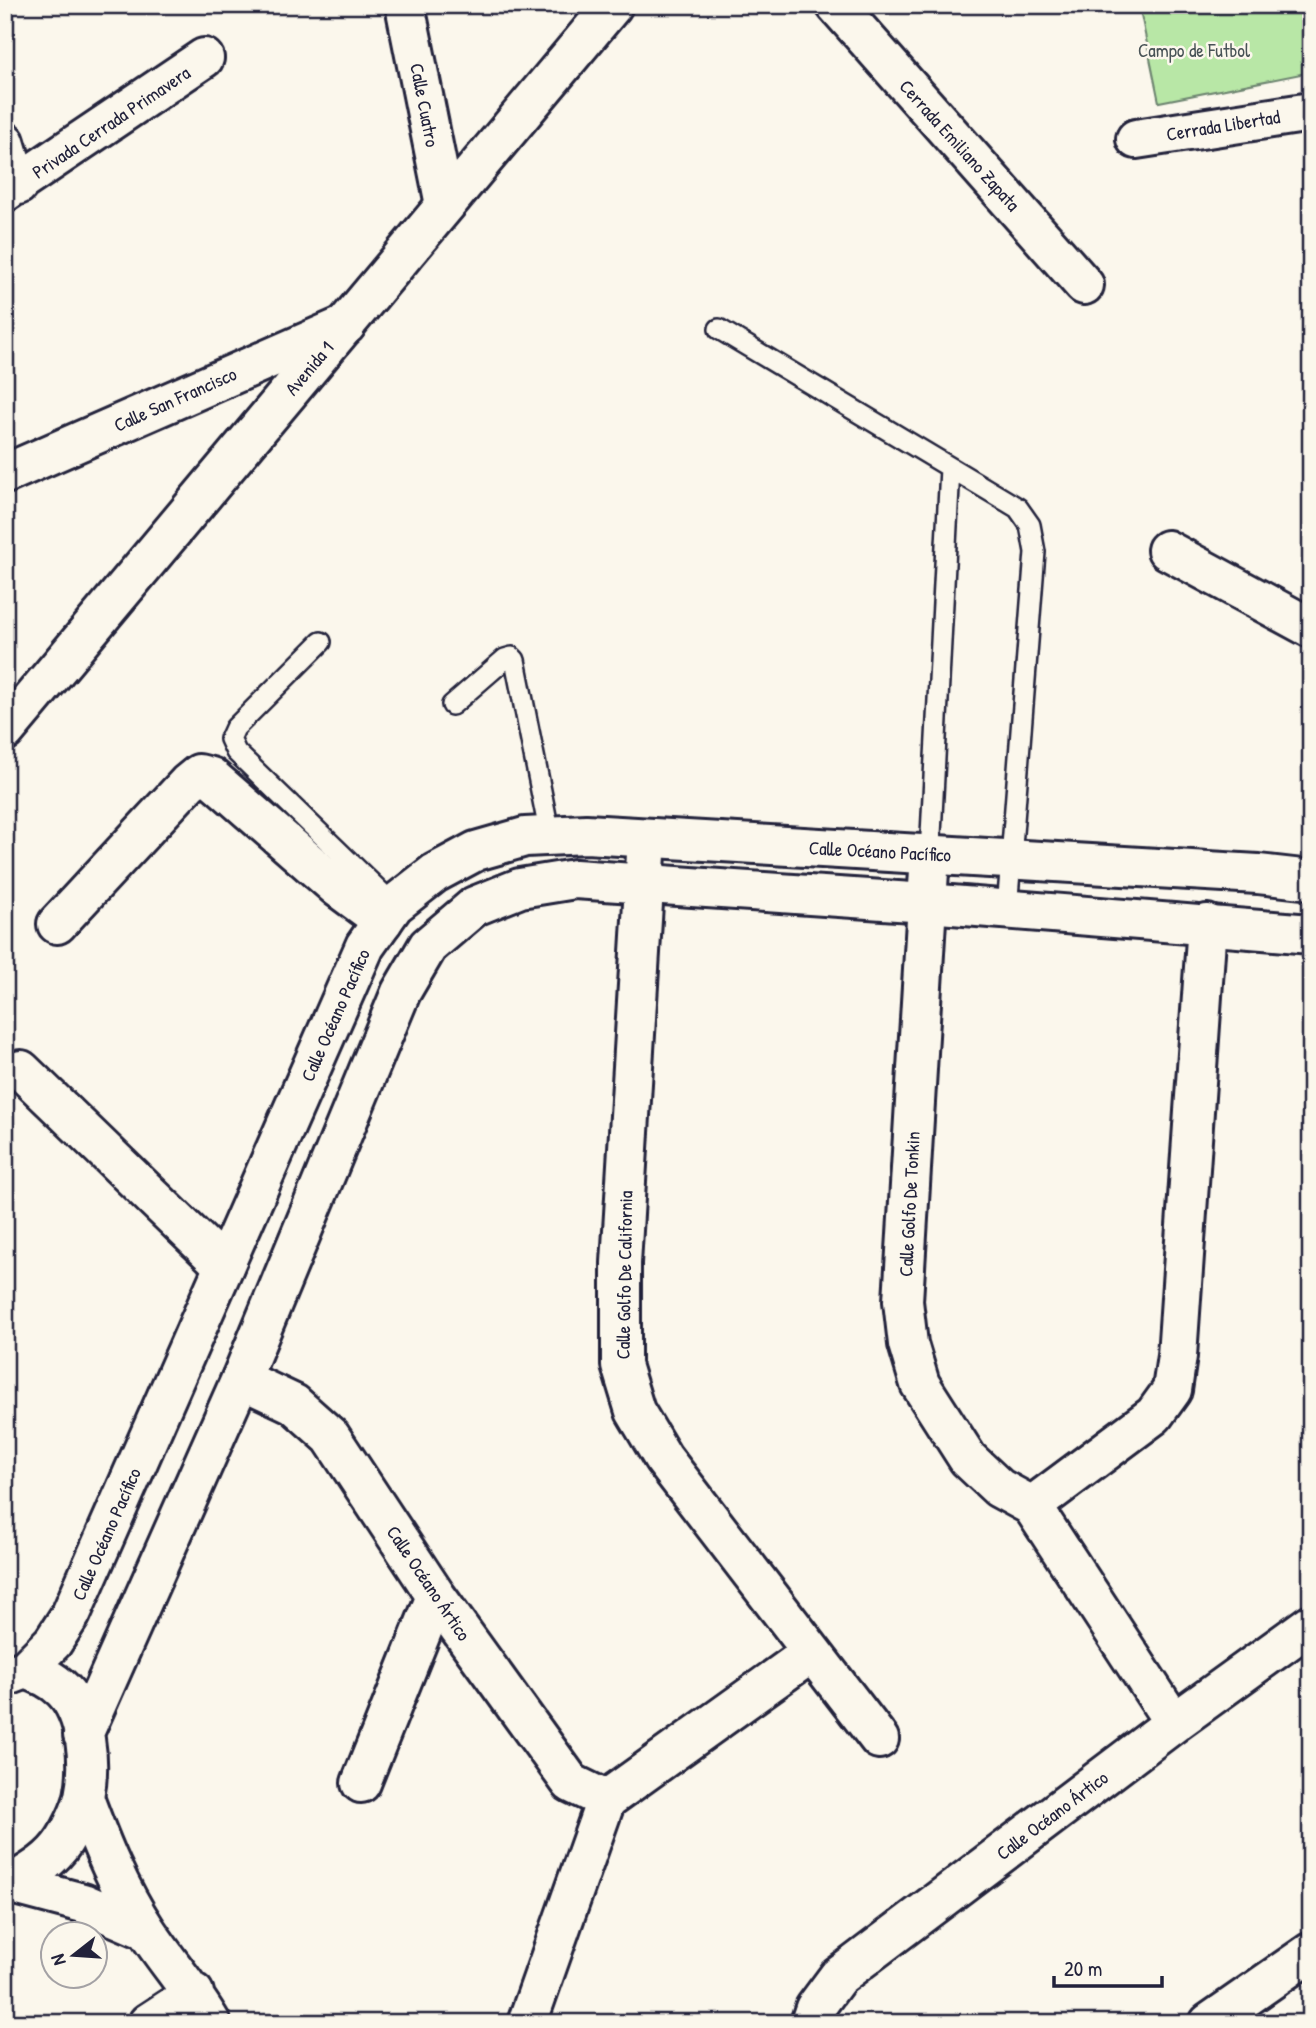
<svg xmlns="http://www.w3.org/2000/svg" width="1316" height="2028" viewBox="0 0 1316 2028" font-family="'Patrick Hand',sans-serif">
<style>
.green{fill:#b8e7a6;stroke:#6d8470;stroke-width:2}
.lines{fill:none;stroke-linecap:round;stroke-linejoin:round}
.service-casing{stroke:#22223b;stroke-width:24}
.minor-casing{stroke:#22223b;stroke-width:44}
.tertiary-casing{stroke:#22223b;stroke-width:44}
.service{stroke:#fbf7ec;stroke-width:19}
.minor{stroke:#fbf7ec;stroke-width:38}
.tertiary{stroke:#fbf7ec;stroke-width:38}
.labels{text-anchor:middle;stroke-width:5;stroke-linejoin:round;paint-order:stroke}
.park-label{font-size:19px;fill:#485356;stroke:#fbf7ec}
.street-label{font-size:19px;fill:#22223b;stroke:#fbf7ec}
</style>
<rect width="100%" height="100%" fill="#fbf7ec"/>
<filter id="ink" filterUnits="userSpaceOnUse"><feTurbulence type="fractalNoise" baseFrequency=".0143" numOctaves="2"/><feDisplacementMap in="SourceGraphic" scale="14" xChannelSelector="R" yChannelSelector="G"/><feConvolveMatrix kernelMatrix="1 2 1 2 8 2 1 2 1" color-interpolation-filters="sRGB"/></filter>
<g filter="url(#ink)">
<path class="green" d="M1139,5h172v67l-152,30z"/>
<g class="lines">
<defs>
<path id="service" d="M719,329l299,179 12,17 5,27 -28,358
M321,642l-86,86 -5,11 6,13 158,153
M452,705l53,-46 7,-2 3,3 35,176
M930,854l20,-386"/>
<path id="minor" d="M405,5l40,200
M836,5l248,280
M1136,139l175,-27
M5,142l13,43
M5,192l199,-134
M5,474l341,-149
M1167,550l144,78
M647,838l-26,425v102l14,46 28,47 216,281
M930,854l-27,447 5,43 12,40 48,75 31,29 33,18 142,217
M57,924l131,-141 11,-9 12,3 126,110 46,34
M21,1070l203,196
M241,1379l53,25 37,33 105,159 135,187 35,17
M1032,1506l122,-91 18,-25 5,-34 30,-432
M361,1783l75,-187
M84,1798c17,46 35,91 62,132 21,32 46,60 65,93
M606,1800l205,-147
M11,1884l72,19 63,27
M148,2023l46,-30
M527,2023l79,-223
M810,2023l5,-15 23,-31 336,-254 137,-99
M1209,2023l102,-71"/>
<path id="tertiary" d="M5,731l608,-726
M26,1669l27,-27 18,-28 294,-668 29,-41 41,-32 41,-22 49,-14 61,-3 672,40 53,6
M5,1677l21,-8c14,5 26,10 37,21 24,24 28,74 21,107 -3,13 -12,32 -20,44 -13,20 -33,31 -53,43h-6
M83,1735l158,-356 160,-387 27,-46 47,-40 45,-18 55,-9 352,24 384,31"/>
</defs>
<use href="#service" class="service-casing"/>
<use href="#minor" class="minor-casing"/>
<use href="#tertiary" class="tertiary-casing"/>
<use href="#service" class="service"/>
<use href="#minor" class="minor"/>
<use href="#tertiary" class="tertiary"/>
</g>
</g>
<g class="labels">
<g class="park-label">
<text x="1194" y="57">Campo de Futbol</text>
</g>
<g class="street-label">
<text transform="translate(425 105) rotate(79)" y="7">Calle Cuatro</text>
<text transform="translate(111 122) rotate(-34)" y="7">Privada Cerrada Primavera</text>
<text transform="translate(1223 125) rotate(-9)" y="7">Cerrada Libertad</text>
<text transform="translate(960 145) rotate(48)" y="7">Cerrada Emiliano Zapata</text>
<text transform="translate(309 368) rotate(-50)" y="7">Avenida 1</text>
<text transform="translate(175 399) rotate(-24)" y="7">Calle San Francisco</text>
<text transform="translate(880 851) rotate(3)" y="7">Calle Océano Pacífico</text>
<text transform="translate(335 1015) rotate(-66)" y="7">Calle Océano Pacífico</text>
<text transform="translate(909 1204) rotate(-87)" y="7">Calle Golfo De Tonkin</text>
<text transform="translate(624 1275) rotate(-89)" y="7">Calle Golfo De California</text>
<text transform="translate(106 1534) rotate(-66)" y="7">Calle Océano Pacífico</text>
<text transform="translate(429 1583) rotate(56)" y="7">Calle Océano Ártico</text>
<text transform="translate(1052 1815) rotate(-37)" y="7">Calle Océano Ártico</text>
</g>
</g>
<rect width="1316" height="2028" fill="none" stroke="#fbf7ec" stroke-width="28"/>
<rect x="14" y="14" width="1288" height="2000" fill="none" stroke="#22223b" stroke-width="2.5" filter="url(#ink)"/>
<g transform="translate(74 1955) rotate(253)"><circle r="33" fill="#fbf7ec" stroke="#a4a2a5" stroke-width="2"/>
<path d="M0-5L12 26L0 18L-12 26Z" fill="#22223b"/>
<text y="-10" font-size="19" font-weight="bold" text-anchor="middle" fill="#22223b">N</text>
</g>
<path d="M1054 1976v10h108v-10" fill="none" stroke="#22223b" stroke-width="3.5"/>
<text x="1064" y="1976" font-size="21" fill="#22223b" stroke="#fbf7ec" stroke-width="5" paint-order="stroke">20 m</text>
</svg>
